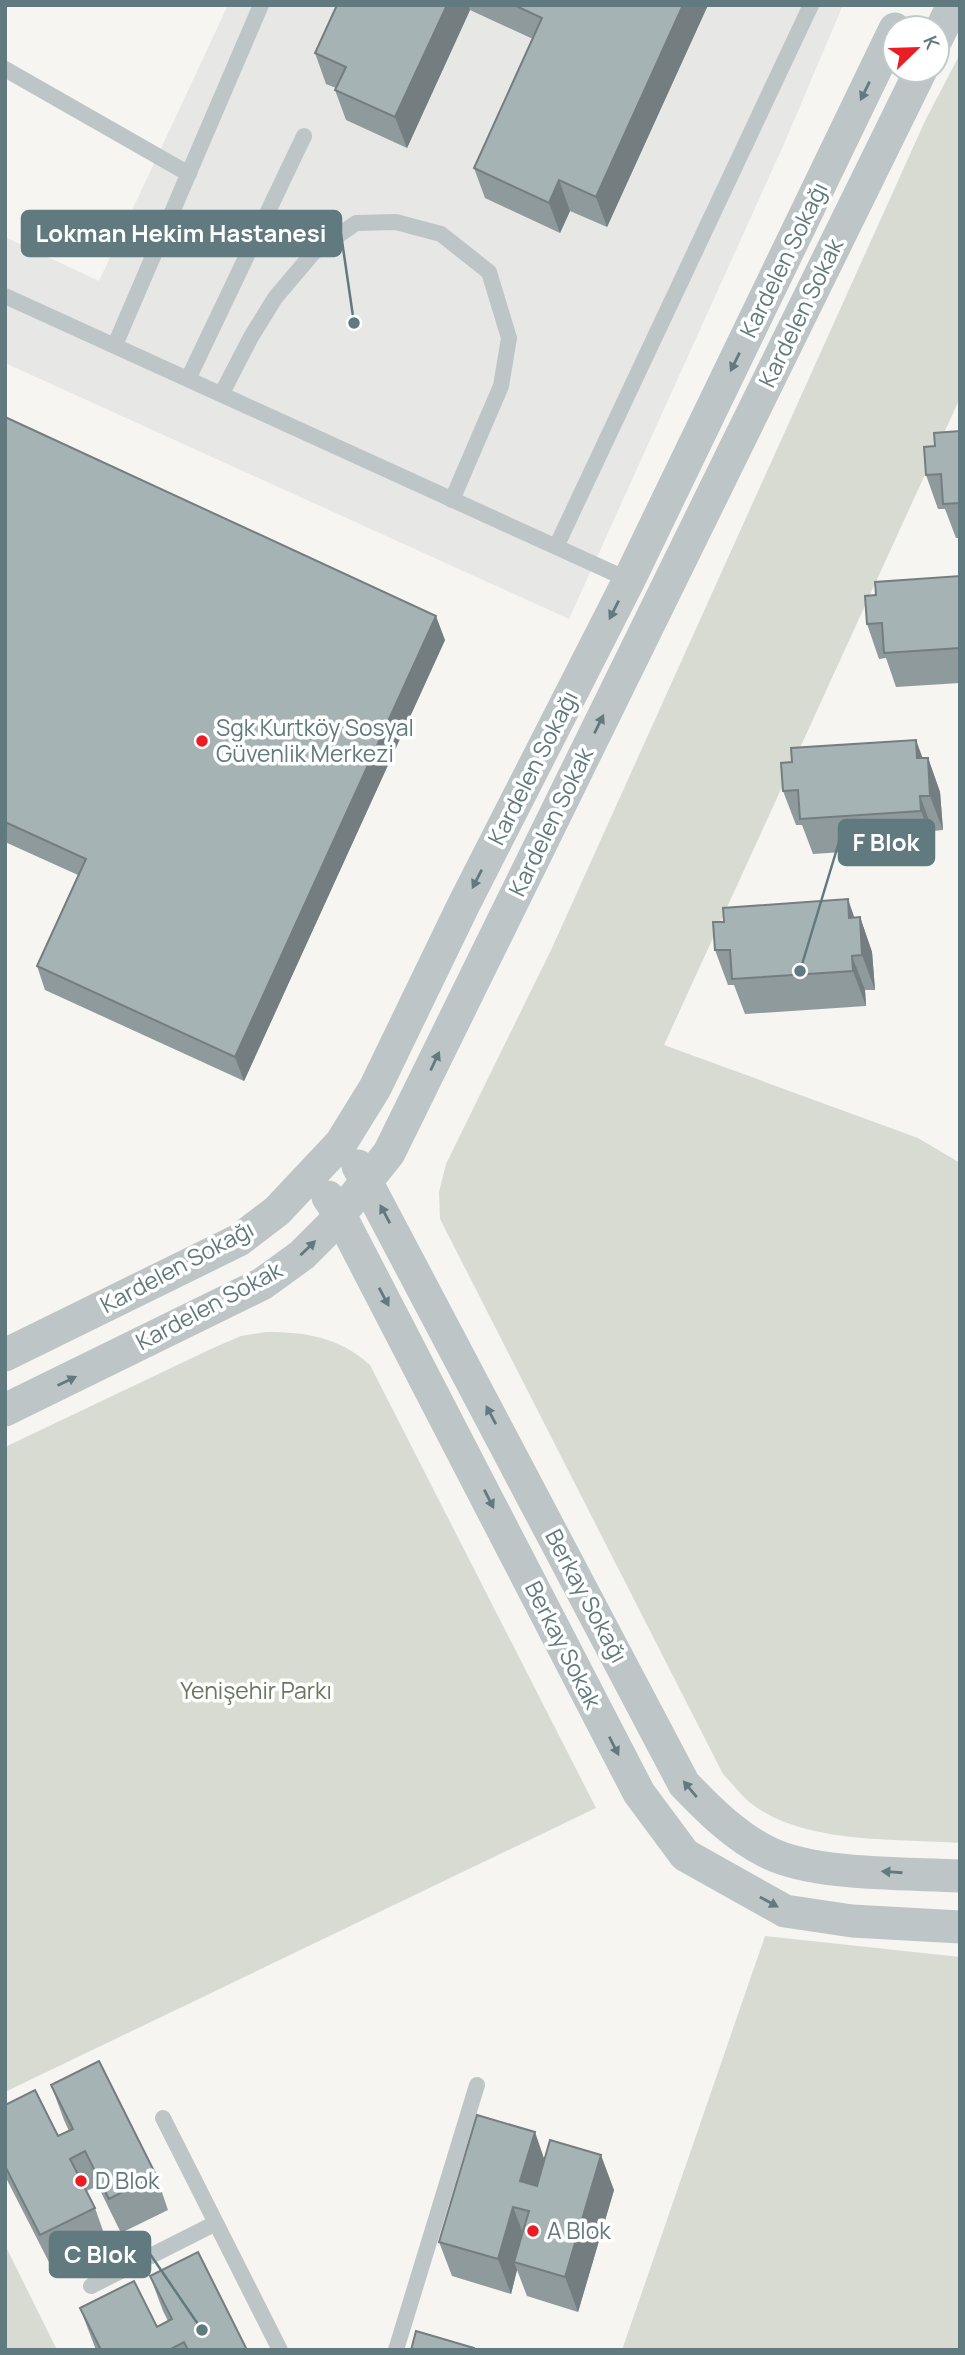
<svg xmlns="http://www.w3.org/2000/svg" width="965" height="2355" viewBox="0 0 965 2355" font-family="Manrope,sans-serif">
<style>
.built{fill:#e7e7e6}
.green{fill:#d7dbd1}
.lines{fill:none;stroke-linecap:round;stroke-linejoin:round}
.lane{stroke:#bec5c7;stroke-width:16}
.street{stroke:#bec5c7;stroke-width:33}
.wall{fill:#8f9a9c}
.shaded-wall{fill:#747d7f}
.building{fill:#a6b3b5;stroke:#747d7f;stroke-width:2}
.oneway{fill:#607a7f}
.poi-dot{fill:#eb1d24;stroke:#fff;stroke-width:2.5}
.labels{text-anchor:middle;stroke-width:7;stroke-linejoin:round;paint-order:stroke}
.street-label{font-size:23px;fill:#607a7f;stroke:#fff}
.poi-label{font-size:23px;fill:#607a7f;stroke:#fff;text-anchor:start}
.park-label{font-size:23px;fill:#69775f;stroke:#fff}
.leader{fill:none;stroke:#607a7f;stroke-width:2.5}
.callout-dot{fill:#607a7f;stroke:#fff;stroke-width:2.5}
.callout{fill:#607a7f;stroke:#607a7f;stroke-width:2.5}
.callout-label{font-size:24px;text-anchor:middle;font-weight:bold;fill:#fff}
</style>
<rect width="100%" height="100%" fill="#f6f5f2"/>
<path class="built" d="M228,5h615l-59,139 -215,475 -564,-256v-126l94,44z"/>
<path class="green" d="M960,54v344l-296,647 254,93 42,25v680c-66,-5 -157,2 -211,-41 -9,-8 -17,-19 -26,-28l-283,-555 -1,-27 7,-28 106,-216 373,-827z
M266,1332c40,0 73,5 104,33l226,443 -591,284v-645l208,-99 28,-12z
M765,1936l195,21v393h-338z
M5,2245l52,105h-52z"/>
<g class="lines">
<path class="lane" d="M5,69l184,105
M5,296l624,284
M115,345l146,-340
M189,377l115,-241
M222,393l29,-56 24,-39 38,-45 43,-30 40,-1 45,12 48,38 20,66 -8,48 -49,114
M556,547l255,-542
M163,2118l117,232
M91,2286l125,-63
M396,2350l81,-265"/>
<path class="street" d="M937,38l16,-33
M358,1166l326,618c25,26 51,52 83,68 48,24 138,21 193,24
M328,1197l12,18 299,578 46,62 100,56 67,10 108,6
M5,1355l234,-115 38,-29 64,-68 34,-55 88,-182 166,-326 266,-551
M5,1410l257,-126 40,-29 28,-28 59,-74 532,-1083"/>
</g>
<path class="wall" d="M337,5h371l-101,222 -37,-16 -10,22 -75,-35 -11,-30 59,-129 -63,-29 -63,138 -61,-28 -11,-30 1,-2 -10,-4 -11,-31z
M5,417l440,223 -201,441 -199,-91 -8,-24 41,-91 -73,-33z
M960,431v107h-4l-11,-29h-7l-12,-34 9,-29z
M960,576v107l-64,4 -10,-29 -7,1 -12,-35 9,-29z
M923,758h5l12,34 3,38 -10,1 1,15 -121,8 -11,-29h-6l-13,-34z
M860,917l12,35 3,38h-10l1,16 -121,8 -11,-29h-6l-13,-35 9,-28z
M51,2085l105,90 12,35 -47,23 -23,-47 -12,5 9,17 12,34 -54,28 -48,-94v-71l53,31 11,-5 -5,-11z
M545,2160l69,30 -36,122 -51,-16 -10,-26 -6,24 -59,-18 -13,-34z
M150,2276l97,74h-151l-16,-42 77,19 11,-6 -5,-10z"/>
<path class="shaded-wall" d="M447,5h21l2,5 -63,138 -12,-31z
M683,5h25l-101,222 -11,-30z
M559,180l11,31 -10,22 -11,-30z
M436,616l9,24 -201,441 -9,-24z
M916,740l13,35 -12,-17z
M928,758l12,34 3,38 -13,-34z
M920,796l13,35 1,15 -13,-35z
M848,899l12,35 -11,-16z
M860,917l12,35 3,38 -13,-35z
M852,956l13,34 1,16 -13,-35z
M535,2132l12,35 -14,49 -13,-35z
M601,2155l13,35 -36,122 -13,-35z
M513,2207l13,34 -12,21 3,8 -6,24 -13,-35z"/>
<path class="building" d="M337,5h110l-52,112 -60,-27 11,-23 -31,-14z
M514,5h169l-87,192 -37,-17 -10,23 -75,-35 68,-150z
M5,417l431,199 -201,441 -198,-91 49,-107 -81,-37z
M960,431v72l-17,1 -2,-30 -15,1 -2,-28 11,-1 -1,-13z
M960,576v72l-76,5 -2,-30 -15,1 -2,-28 11,-1 -1,-13z
M916,740l1,18h11l2,38h-10l1,15 -121,8 -2,-29 -15,1 -2,-28 11,-1 -1,-14z
M848,899l1,19 11,-1 2,38 -10,1 1,15 -121,8 -2,-29h-15l-2,-28h11l-1,-14z
M99,2061l57,114 -47,24 -24,-48 -15,8 25,49 -55,27 -35,-69v-61l30,-15 23,46 15,-7 -22,-44z
M477,2115l58,17 -15,49 17,5 13,-46 51,15 -36,122 -51,-15 15,-51 -16,-4 -15,52 -59,-17z
M198,2252l49,98h-59l-4,-8 -15,8h-68l-21,-42 54,-27 23,46 15,-8 -22,-43z
M416,2331l58,17v2h-63z"/>
<defs><path id="oneway-solid" d="M-6-.8H1V-3.2L6.5 0L1 3.2V.8H-6Z" transform="scale(1.75)"/></defs>
<g class="oneway">
<use href="#oneway-solid" transform="translate(865 91) rotate(116)"/>
<use href="#oneway-solid" transform="translate(735 362) rotate(116)"/>
<use href="#oneway-solid" transform="translate(614 610) rotate(117)"/>
<use href="#oneway-solid" transform="translate(599 724) rotate(-64)"/>
<use href="#oneway-solid" transform="translate(477 879) rotate(117)"/>
<use href="#oneway-solid" transform="translate(435 1061) rotate(-65)"/>
<use href="#oneway-solid" transform="translate(385 1214) rotate(-118)"/>
<use href="#oneway-solid" transform="translate(308 1248) rotate(-44)"/>
<use href="#oneway-solid" transform="translate(384 1297) rotate(62)"/>
<use href="#oneway-solid" transform="translate(67 1381) rotate(-26)"/>
<use href="#oneway-solid" transform="translate(491 1415) rotate(-118)"/>
<use href="#oneway-solid" transform="translate(489 1499) rotate(63)"/>
<use href="#oneway-solid" transform="translate(614 1746) rotate(63)"/>
<use href="#oneway-solid" transform="translate(690 1789) rotate(-130)"/>
<use href="#oneway-solid" transform="translate(892 1872) rotate(-176)"/>
<use href="#oneway-solid" transform="translate(769 1902) rotate(29)"/>
</g>
<g class="poi-dot">
<circle cx="202" cy="741" r="7"/>
<circle cx="81" cy="2181" r="7"/>
<circle cx="533" cy="2231" r="7"/>
</g>
<g class="labels">
<g class="street-label">
<text transform="translate(784 260) rotate(-64)" y="8">Kardelen Sokağı</text>
<text transform="translate(801 313) rotate(-64)" y="8">Kardelen Sokak</text>
<text transform="translate(533 768) rotate(-63)" y="8">Kardelen Sokağı</text>
<text transform="translate(551 822) rotate(-64)" y="8">Kardelen Sokak</text>
<text transform="translate(177 1267) rotate(-28)" y="8">Kardelen Sokağı</text>
<text transform="translate(209 1306) rotate(-28)" y="8">Kardelen Sokak</text>
<text transform="translate(586 1596) rotate(62)" y="8">Berkay Sokağı</text>
<text transform="translate(563 1645) rotate(63)" y="8">Berkay Sokak</text>
</g>
<g class="poi-label">
<text x="216" y="736">Sgk Kurtköy Sosyal<tspan x="216" dy="26">Güvenlik Merkezi</tspan></text>
<text x="95" y="2189">D Blok</text>
<text x="547" y="2239">A Blok</text>
</g>
<g class="park-label">
<text x="256" y="1699">Yenişehir Parkı</text>
</g>
</g>
<path class="leader" d="M354 323L341 234M800 971L839 842M202 2330L150 2254"/>
<g class="callout-dot">
<circle cx="354" cy="323" r="7"/>
<circle cx="800" cy="971" r="7"/>
<circle cx="202" cy="2330" r="7"/>
</g>
<g class="callout">
<rect x="22" y="211" width="319" height="45" rx="7"/>
<rect x="839" y="820" width="95" height="45" rx="7"/>
<rect x="50" y="2232" width="100" height="45" rx="7"/>
</g>
<g class="callout-label">
<text x="181" y="242">Lokman Hekim Hastanesi</text>
<text x="886" y="851">F Blok</text>
<text x="100" y="2263">C Blok</text>
</g>
<rect width="965" height="2355" fill="none" stroke="#607a7f" stroke-width="14"/>
<g transform="translate(916 49) rotate(67)"><circle r="33" fill="#ffffff" stroke="#bfcacc" stroke-width="2"/>
<path d="M0-5L12 26L0 18L-12 26Z" fill="#eb1d24"/>
<text y="-10" font-size="19" font-weight="bold" text-anchor="middle" fill="#607a7f">K</text>
</g>
</svg>
